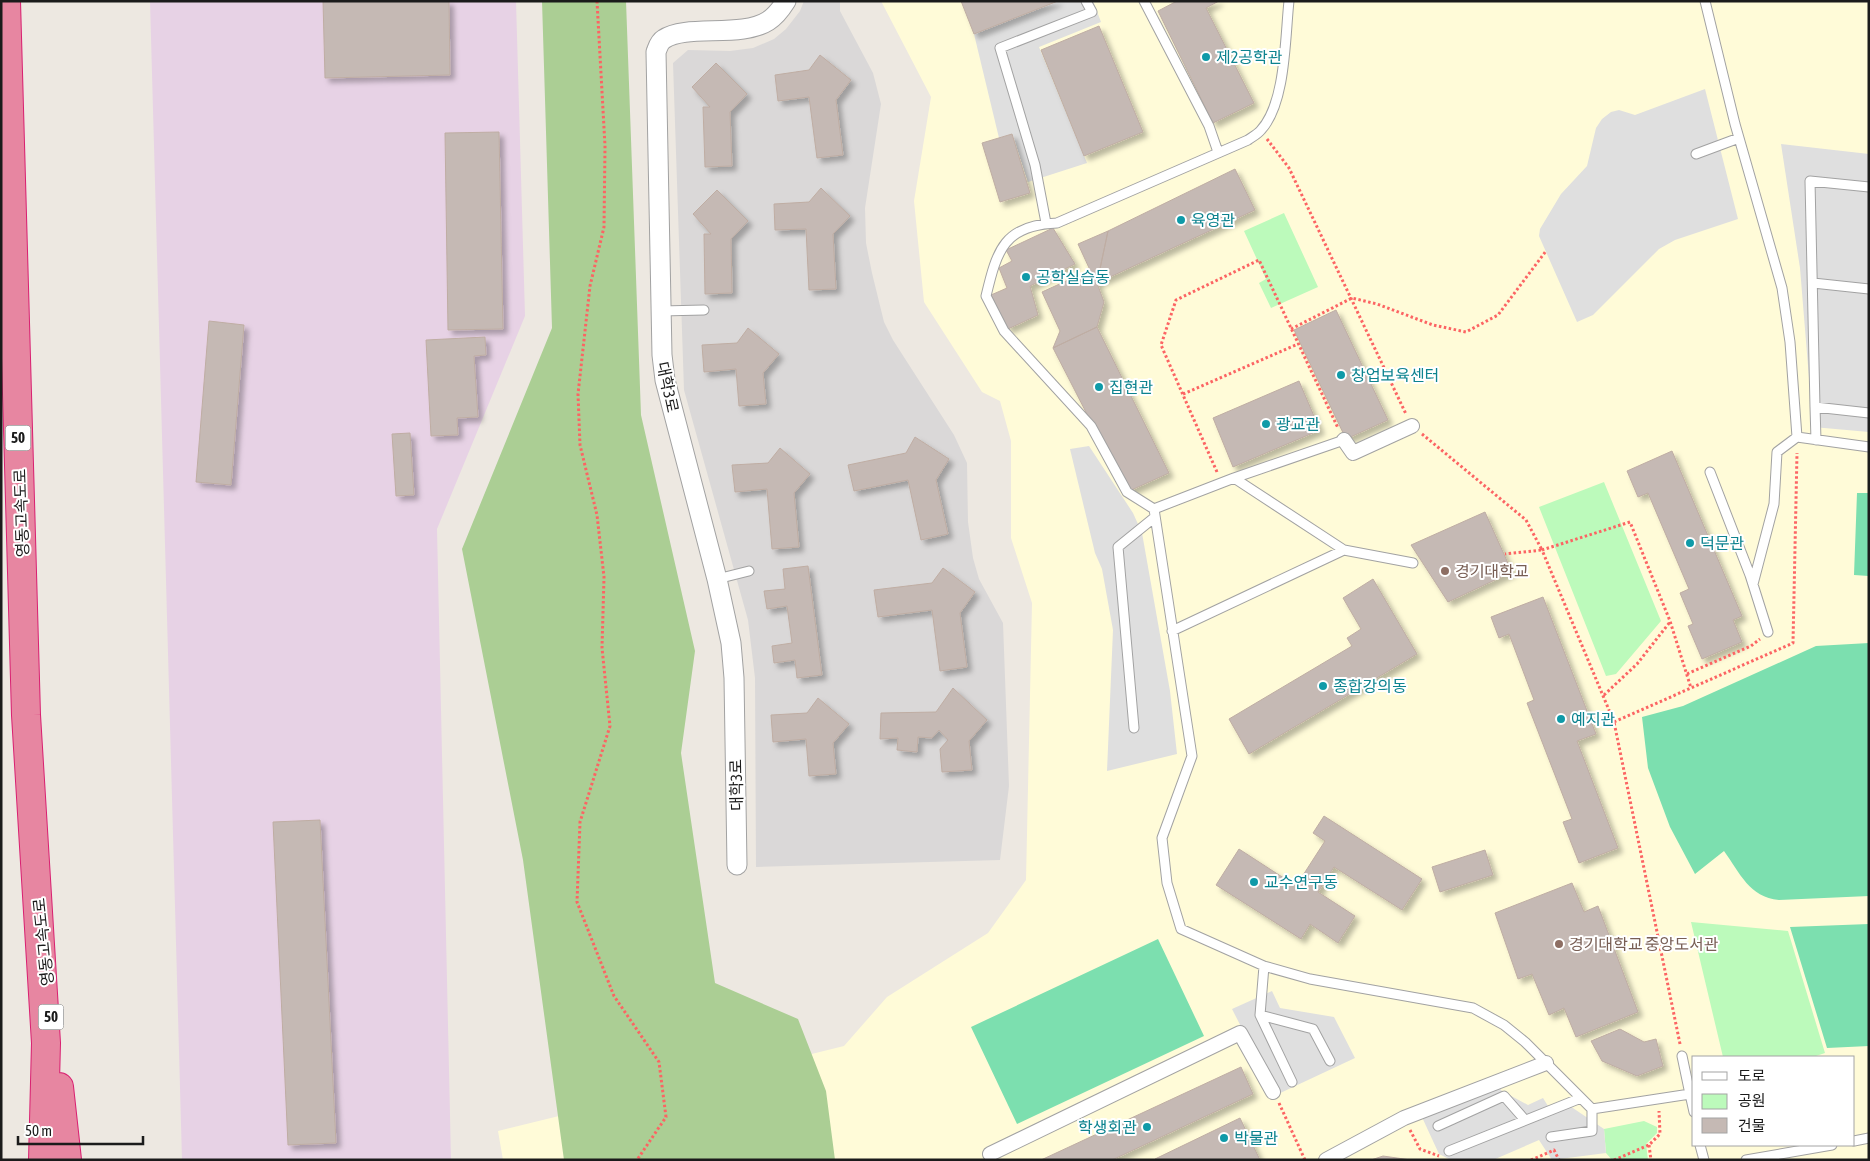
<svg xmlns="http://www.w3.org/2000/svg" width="1870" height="1161" viewBox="0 0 1870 1161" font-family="'Asap Condensed','Noto Sans KR',sans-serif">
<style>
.residential{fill:#dad8d8}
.industrial{fill:#e7d2e5}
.education{fill:#fffbd8;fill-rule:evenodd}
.forest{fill:#abce94}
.park{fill:#bcfabb}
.pitch{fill:#7cdfaf}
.parking{fill:#dfdfdf}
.building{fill:#c5b9b4;stroke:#bfada3;filter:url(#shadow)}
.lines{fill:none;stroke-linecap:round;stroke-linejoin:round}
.service-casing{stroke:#a2a2a2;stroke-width:11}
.pedestrian-casing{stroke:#a2a2a2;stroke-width:16}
.minor-casing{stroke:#a2a2a2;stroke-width:21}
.motorway-casing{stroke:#d92071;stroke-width:30}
.path{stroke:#fc6463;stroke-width:3;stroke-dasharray:2.5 2.5;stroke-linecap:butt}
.service{stroke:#fff;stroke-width:9}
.pedestrian{stroke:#fff;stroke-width:14}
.minor{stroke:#fff;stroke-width:19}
.motorway{stroke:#e786a1;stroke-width:28}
.culture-dot{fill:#0f9aa8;stroke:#fff;stroke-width:2}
.education-dot{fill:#8d6e63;stroke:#fff;stroke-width:2}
.labels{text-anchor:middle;stroke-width:4;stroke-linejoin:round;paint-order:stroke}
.shield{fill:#fff;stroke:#5f5f5f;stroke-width:1}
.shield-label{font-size:15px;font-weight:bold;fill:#1b1b1b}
.culture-label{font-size:16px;fill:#0d838f;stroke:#fff;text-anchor:start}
.street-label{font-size:16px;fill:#1b1b1b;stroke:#fff}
.education-label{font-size:16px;fill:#785e54;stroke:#fff;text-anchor:start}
</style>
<defs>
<filter id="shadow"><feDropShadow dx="4.5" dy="4.5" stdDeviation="2.5" flood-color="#0004"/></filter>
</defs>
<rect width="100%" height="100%" fill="#ede8e1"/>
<path class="residential" d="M804,1h36v10l33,62 8,31 -16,104 1,35 6,30 12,49 9,18 61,95 13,28 1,59 5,36 6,21 24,44 6,163 -9,74 -244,7 -1,-189 -7,-58 -64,-230 -11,-327 15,-13 42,1 23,-3 21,-9 12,-10 14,-18z"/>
<path class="industrial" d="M150,1h366l9,315 -88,213 14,631h-269z"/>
<path class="education" d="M881,1h988v1159h-1366l-5,-29 346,-85 43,-49 101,-64 38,-53 6,-277 -21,-65v-97l-11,-40 -18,-9 -58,-90 -10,-101 17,-104zM1694,1057h160v88h-160z"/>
<path class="forest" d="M542,1h84l15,414 54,236 -14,102 34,230 83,36 28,72 9,69h-271l-41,-300 -61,-311 90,-221z"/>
<path class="park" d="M1284,213l34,74 -47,21 -12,-25 7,-4 -22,-48z
M1604,482l57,139 -45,53 -10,2 -67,-169z
M1691,922l97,9 37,122 -12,4h-90z
M1644,1121l13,6v6l-11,11 2,16h-36l-6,-7 -2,-24z"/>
<path class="pitch" d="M1857,493h12v83l-15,-1z
M1869,643v253l-90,4c-30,-3 -39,-27 -55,-49l-29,23 -25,-47 -22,-59 -6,-51 41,-11 133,-60z
M1869,924v122l-42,2 -37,-121z
M1158,939l46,97 -187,88 -46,-97z"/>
<path class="parking" d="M1058,1h35l8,21 -62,25 48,116 -59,19 -16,-48 -13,4 -25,-104z
M1705,89l33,130 -63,21 -16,9 -66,66 -16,7 -38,-86 1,-7 21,-35 26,-28 9,-38 6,-9 9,-7 8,-2 16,5z
M1781,144l88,10v278l-56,-5 -13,-159z
M1089,446l44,67 9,20 28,158 7,63 -70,17 6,-141 -11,-61 -7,-16 -25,-104z
M1272,991l8,17 54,9 21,41 -79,37 -44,-86z
M1496,1084l6,7 26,14 15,-7 5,8 16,-4 40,27 2,24 -54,7 -13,-20 -46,20h-42l-12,-6 -18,-39z"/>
<path class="building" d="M323,1h126l1,74 -125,3z
M961,1h97l-84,33z
M1177,1h42l-13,7 48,95 -41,20 -55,-112z
M1099,26l44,106 -59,24 -43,-106z
M820,55l31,25 -15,20 7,55 -26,3 -8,-61 -31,4 -3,-26 34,-5z
M716,63l31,31 -17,18 2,54 -27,1 -2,-60h7l-18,-20z
M499,132l4,197 -55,1 -3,-197z
M1012,134l18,59 -30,9 -18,-59z
M1235,169l20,41 -158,73 11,-52z
M821,188l29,28 -17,18 3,55 -27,1 -3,-61 -31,1 -1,-26 35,-2z
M717,190l31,31 -17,18 1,54 -27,1 -1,-60h7l-18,-20z
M1053,228l22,36 -45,22 8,29 -30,14 -17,-34 16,-7 -8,-20 13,-7 -6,-11z
M1108,231l-11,52 7,19 -7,25 -44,21 7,-17 -18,-39 48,-22 -12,-26z
M1336,310l52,110 -42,19 -52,-109z
M209,321l35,4 -13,160 -35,-3z
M1097,327l72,146 -42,19 -74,-144z
M748,328l31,26 -16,19 3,31 -27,2 -3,-37 -32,3 -2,-27 35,-2z
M485,337l1,18 -12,1 4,61 -21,1 1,17 -27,1 -5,-96z
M1299,381l21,49 -87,37 -20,-49z
M410,433l4,62 -18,1 -4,-62z
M915,437l34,22 -13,21 12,54 -27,6 -13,-60 -54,11 -6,-26 58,-12z
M780,448l30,26 -16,19 5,54 -27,2 -5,-60 -32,3 -3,-27 36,-2z
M1672,451l70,165 -9,4 9,22 -40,17 -14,-33 5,-2 -13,-31 9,-4 -41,-96 -10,4 -11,-26z
M1485,512l27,60 -64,30 -37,-57z
M808,566l14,109 -25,3 -2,-18 -21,3 -2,-17 20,-3 -5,-37 -20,3 -3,-18 21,-2 -2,-20z
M943,568l32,24 -15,21 7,54 -27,4 -8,-61 -54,7 -4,-27 58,-7z
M1373,579l44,75 -168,100 -20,-35 123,-73 -5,-8 14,-9 -18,-31z
M1543,597l53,137 -19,7 41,107 -39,15 -16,-41 9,-3 -45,-116 7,-3 -25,-66 -10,4 -8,-21z
M953,688l34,32 -18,21 3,29 -30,2 -2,-23 8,-9 -9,-10 -7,8 -14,-1 -1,15 -20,-2 1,-12 -18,1 1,-26 55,-1z
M818,698l31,26 -16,19 3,31 -27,2 -3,-37 -33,3 -2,-27 36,-2z
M1324,816l98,63 -20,31 -68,-43 -16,25 37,24 -17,27 -28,-19 -9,15 -85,-54 23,-36 57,37 29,-45 -12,-8z
M320,820l16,323 -48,2 -15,-323z
M1485,850l8,25 -53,17 -8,-25z
M1572,883l12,29 14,-6 40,106 -62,25 -12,-29 -15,7 -17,-41 -14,5 -23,-66z
M1620,1029l24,13 12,-3 7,27 -26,10 -35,-15 -11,-20z
M1241,1067l12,27 -141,66h-71z
M1240,1118l20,42h-104l-1,-1z
M1383,1156l28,4h-40z"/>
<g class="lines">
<defs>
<path id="service" d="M1144,1l65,125 9,26
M1289,1c-4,36 -3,102 -28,129 -3,4 -9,7 -13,10l-191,83c-53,2 -60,27 -71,73l18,35 87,95 36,66 27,17 38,247 -30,82 5,45 14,46 83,37 46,13 163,29 31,17 21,17 67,67 98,-15 4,18
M1705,1l30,123 47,164 8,54 7,95 72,10
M1696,154l43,-16
M1869,187l-59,-6 5,226 54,6
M1046,223l-11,-58 -35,-117 92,-36 -6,-11
M1813,283l56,6
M661,311l43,-1
M1815,407l1,33
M1710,472l40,103 18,57
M1234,478l110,-38
M1154,509l80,-31 110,72 69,13
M717,579l32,-8
M1753,584l21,-80 3,-52 20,-15
M1172,631l172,-81
M1134,728l-16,-181 37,-30
M1264,966l-4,49 32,67
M1260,1015l53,14 17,32
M1682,1056l8,38
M1438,1126l66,-30 21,24
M1551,1137l41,-6v-22
M1854,1141l15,-3
M1700,1145l4,15
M1449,1151l132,-53
M1746,1160l86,-15"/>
<path id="pedestrian" d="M1344,440l9,13 59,-27
M990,1154l250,-121 33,59
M1326,1160l78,-42 142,-55"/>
<path id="minor" d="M737,865l-3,-187 -3,-35 -14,-64 -52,-199 -3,-25 -6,-303c2,-5 3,-10 8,-13 22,-15 78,-1 104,-18 8,-5 13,-12 18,-20"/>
<path id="motorway" d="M6,1l20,714 20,328 -3,117
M59,1087l8,73"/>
</defs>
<use href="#service" class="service-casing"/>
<use href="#pedestrian" class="pedestrian-casing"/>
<use href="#minor" class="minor-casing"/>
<use href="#motorway" class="motorway-casing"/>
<path class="path" d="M597,1l8,145 -1,81 -14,59 -12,108 2,51 17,70 7,62 -2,71 8,78 -30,96 -3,80 37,94 45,66 7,55 -29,43
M1267,139l22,29 117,246
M1291,329l61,-31 25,6 56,21 33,7 32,-17 48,-64
M1183,394l115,-50
M1422,434l104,86 16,30 -37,4
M1217,472l-56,-127 15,-45 83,-40 79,168
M1687,674l64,-28 9,-7
M1604,695l33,-31 33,-42
M1614,722l179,-79 4,-190
M1680,1044l-66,-322 -72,-172 88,-28 40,99 21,67
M1279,1103l26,57
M1410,1130l10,19 19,7
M1649,1145l2,15
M1531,1160l23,-10 5,10
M1614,1160l35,-15 11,-11 -1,-23"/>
<use href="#service" class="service"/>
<use href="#pedestrian" class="pedestrian"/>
<use href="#minor" class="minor"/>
<use href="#motorway" class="motorway"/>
</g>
<g class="culture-dot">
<circle cx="1206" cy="57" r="5"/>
<circle cx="1181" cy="220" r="5"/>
<circle cx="1026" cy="277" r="5"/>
<circle cx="1341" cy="375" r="5"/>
<circle cx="1099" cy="387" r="5"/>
<circle cx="1266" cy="424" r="5"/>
<circle cx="1690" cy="543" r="5"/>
<circle cx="1323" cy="686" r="5"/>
<circle cx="1561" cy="719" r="5"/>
<circle cx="1254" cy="882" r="5"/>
<circle cx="1147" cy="1127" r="5"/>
<circle cx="1224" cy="1138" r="5"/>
</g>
<g class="education-dot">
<circle cx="1445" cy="571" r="5"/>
<circle cx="1559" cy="944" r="5"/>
</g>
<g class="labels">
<g class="shield">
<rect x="5.5" y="425.5" width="25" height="25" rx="4"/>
<rect x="38.5" y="1004.5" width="25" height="25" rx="4"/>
</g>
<g class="shield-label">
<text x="18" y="443">50</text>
<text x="51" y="1022">50</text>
</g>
<g class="culture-label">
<text x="1216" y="63">제2공학관</text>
<text x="1191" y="226">육영관</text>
<text x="1036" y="283">공학실습동</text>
<text x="1351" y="381">창업보육센터</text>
<text x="1109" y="393">집현관</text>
<text x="1276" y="430">광교관</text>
<text x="1700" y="549">덕문관</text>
<text x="1333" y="692">종합강의동</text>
<text x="1571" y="725">예지관</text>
<text x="1264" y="888">교수연구동</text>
<text x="1137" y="1133" text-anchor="end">학생회관</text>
<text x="1234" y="1144">박물관</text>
</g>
<g class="street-label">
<text transform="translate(668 387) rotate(78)" y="6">대학3로</text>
<text transform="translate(21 513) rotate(-92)" y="6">영동고속도로</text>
<text transform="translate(736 785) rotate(-91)" y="6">대학3로</text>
<text transform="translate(43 942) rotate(-96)" y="6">영동고속도로</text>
</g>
<g class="education-label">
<text x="1455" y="577">경기대학교</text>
<text x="1569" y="950">경기대학교 중앙도서관</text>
</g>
</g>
<rect width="1870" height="1161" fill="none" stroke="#1b1b1b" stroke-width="5"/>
<rect x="1692" y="1056" width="162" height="90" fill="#ffffff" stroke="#a4a4a4"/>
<rect x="1702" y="1072" width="25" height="8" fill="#ffffff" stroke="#a4a4a4"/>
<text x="1738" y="1081" font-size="15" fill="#1b1b1b">도로</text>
<rect x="1702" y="1094" width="25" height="15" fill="#bcfabb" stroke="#a4a4a4"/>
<text x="1738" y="1106" font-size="15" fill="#1b1b1b">공원</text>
<rect x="1702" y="1118" width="25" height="15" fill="#c5b9b4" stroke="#a4a4a4"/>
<text x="1738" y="1131" font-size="15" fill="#1b1b1b">건물</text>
<path d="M18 1136v8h125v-8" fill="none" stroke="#1b1b1b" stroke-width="2.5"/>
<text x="25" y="1136" font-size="15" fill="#1b1b1b" stroke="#ffffff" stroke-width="4" paint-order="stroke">50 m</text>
</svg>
